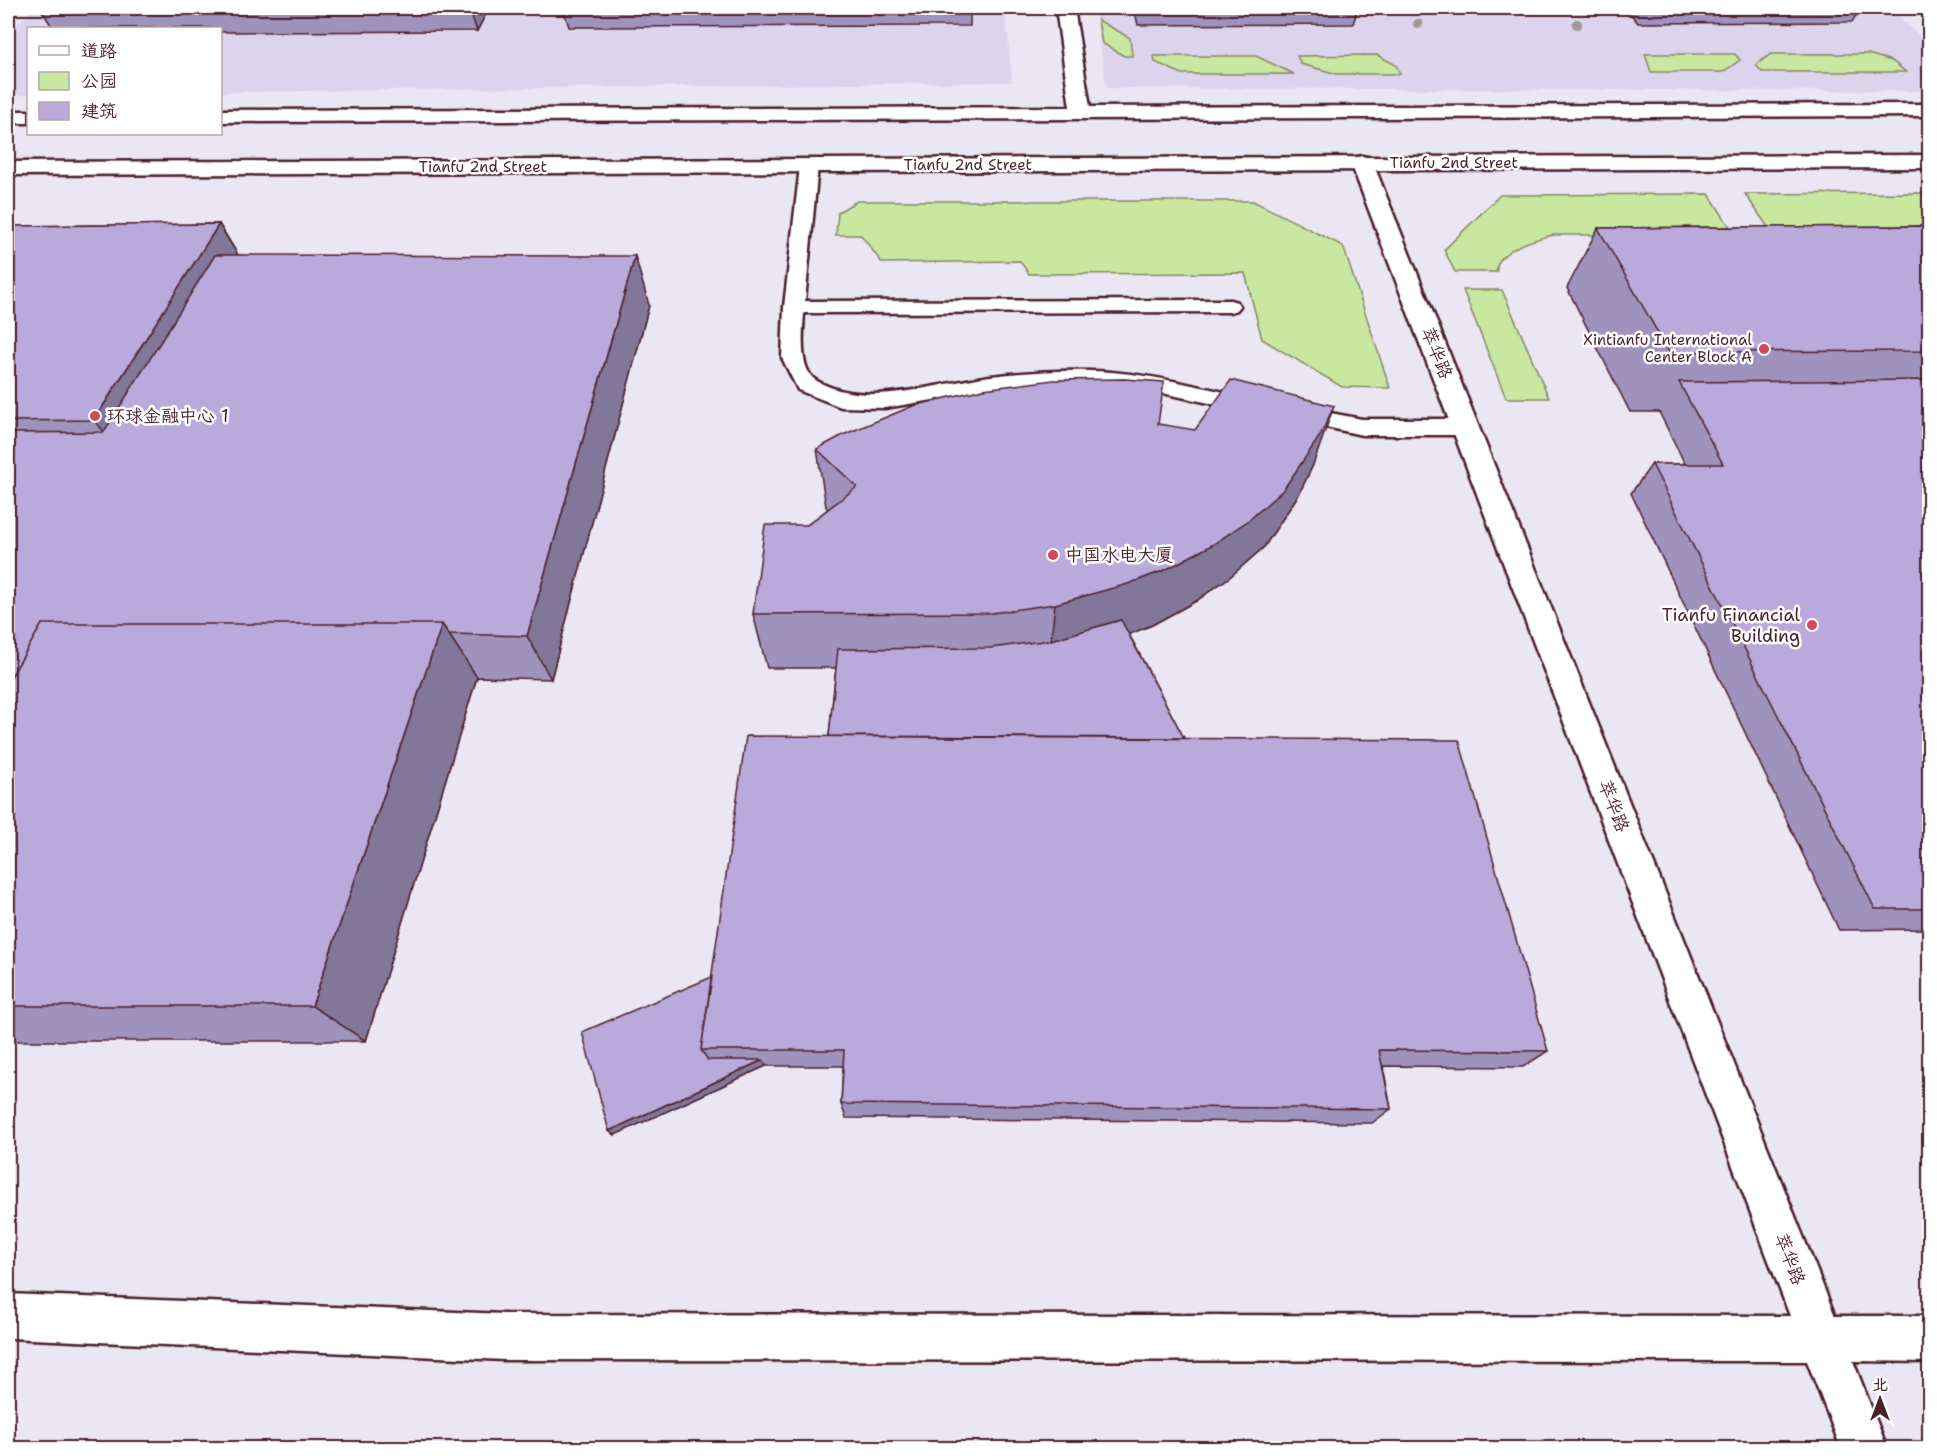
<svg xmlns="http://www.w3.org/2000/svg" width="1937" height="1456" viewBox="0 0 1937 1456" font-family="'Shantell Sans','LXGW WenKai TC',sans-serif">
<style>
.built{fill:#dbd4ec}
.green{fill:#c8e8a0;stroke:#898466;stroke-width:1.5}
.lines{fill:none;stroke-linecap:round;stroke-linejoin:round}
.lane-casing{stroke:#4a1f2b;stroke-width:5}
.street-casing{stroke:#4a1f2b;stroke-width:5}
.secondary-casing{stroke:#4a1f2b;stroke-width:5}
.lane{fill:#fff;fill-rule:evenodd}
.street{fill:#fff;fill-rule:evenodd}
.secondary{fill:#fff;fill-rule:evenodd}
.tree{fill:#a49495}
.wall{fill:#9f92bc;stroke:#4a1f2b;stroke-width:1.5}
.shaded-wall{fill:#827799;stroke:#4a1f2b;stroke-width:1.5}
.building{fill:#b9aadb;stroke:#4a1f2b;stroke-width:1.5}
.poi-dot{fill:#d1495b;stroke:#fff;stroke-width:2}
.labels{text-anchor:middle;stroke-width:5;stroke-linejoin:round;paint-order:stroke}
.far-street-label{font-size:15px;fill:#4a1f2b;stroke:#fff}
.far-poi-label{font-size:15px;fill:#4a1f2b;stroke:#fff;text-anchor:end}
.street-label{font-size:18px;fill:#4a1f2b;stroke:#fff}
.poi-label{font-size:18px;fill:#4a1f2b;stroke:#fff;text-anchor:start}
</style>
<rect width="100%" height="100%" fill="#eae6f4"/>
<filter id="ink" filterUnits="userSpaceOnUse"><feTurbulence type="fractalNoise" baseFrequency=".0167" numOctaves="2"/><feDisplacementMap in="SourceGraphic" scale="12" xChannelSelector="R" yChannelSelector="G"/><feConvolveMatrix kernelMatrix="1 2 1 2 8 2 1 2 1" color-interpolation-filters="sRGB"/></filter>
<g filter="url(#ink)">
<path class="built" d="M33,8h972l7,74 -791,10 -1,-64h-192v67h-20v-61z
M1094,8h796l39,37v46l-822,-3z"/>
<path class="green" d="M1098,20l32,18 2,18h-8l-22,-13z
M1645,54h90l5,6 -17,12h-72z
M1771,54h97l24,7 14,11h-144l-6,-7z
M1377,55l19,10 4,9h-63l-36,-10 -4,-8z
M1154,56h102l38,18h-112l-27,-12z
M1929,193v49l-155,-6 -29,-42z
M1709,194l26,41h-181c-17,3 -60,15 -57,37h-42l-11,-22 56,-55z
M857,201h396l90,45 47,142 -48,-1 -80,-48 -17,-66 -216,1 -9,-13 -138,2 -21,-28h-25l2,-23z
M1463,290h39l47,108h-43z"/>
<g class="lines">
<defs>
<path id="lane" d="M809,161l6,1 3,4 -13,135 425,-1 7,2 3,4 -3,4 -7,2 -426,1c-1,19 -6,57 13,68 52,30 127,-1 183,-6 29,-3 61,-5 91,-4 54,1 108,16 161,27l8,2 3,5 -3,5 -8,2 -90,-19 -71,-8 -92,4 -114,19 -44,-1 -43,-17 -16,-32 2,-51 16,-141 3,-4z
M1293,406l69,13h105l8,3 3,5 -3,5 -8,3h-105l-77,-17 -3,-5 3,-5z"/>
<path id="street" d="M1362,156l8,2 3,5 462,1153h95v46l-77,-1 34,87h-46l-34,-87 -1302,-1 -497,-22v-44l497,20 1285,2 -439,-1153 3,-5z"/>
<path id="secondary" d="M1056,8h18l16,99 840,-3v12l-1710,6v-12l850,-3z
M8,111h20v12h-20z
M1930,155v13l-1922,7v-13z"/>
</defs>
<use href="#lane" class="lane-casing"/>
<use href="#street" class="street-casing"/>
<use href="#secondary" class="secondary-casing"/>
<use href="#lane" class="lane"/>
<use href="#street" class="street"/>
<use href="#secondary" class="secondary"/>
</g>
<g class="tree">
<circle cx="1418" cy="24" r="5"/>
<circle cx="1577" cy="24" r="5"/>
</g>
<path class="wall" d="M40,8h464h-15l-12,23 -257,1v-4h-167z
M563,8h407v18l-401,1z
M1134,8h224l-5,16 -215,1z
M1626,8h235l-9,14 -214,1z
M219,224l19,31 411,50 -98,374 -74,-2 -111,364h-358v-815z
M1929,226v703l-90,1 -208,-437 21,-29h33l-26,-52h-29l-63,-124 31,-60z
M1158,424l155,41 -14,29 -35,53 -33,29 -35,25 -44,24 -23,9 55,104 364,313 -25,16 -140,-1 8,43 -19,14 -526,-5 -5,-14 2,-38h-77l-151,69 -6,-4 103,-154 117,-241 7,-68h-69l-14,-54 54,-89 21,-16 -2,-2 -9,-58z"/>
<path class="shaded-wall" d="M469,8h20l-12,23z
M219,224l37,61 -111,194 -51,-59z
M635,256l14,49 -98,374 -24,-43z
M1334,406l-21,59 -14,29 -35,53 -33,29 -35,25 -44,24 -34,14 -69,19 6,-54z
M442,624l35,53 -111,364 -54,-35z
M763,1060l3,6 -151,69 -6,-4z"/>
<path class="building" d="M219,224l-125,196 -86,1v-195z
M1929,226v125l-260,1 -71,-124z
M215,255l420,1 -108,380 -78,-2 -7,-10h-400l-34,58v-249l96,-1z
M1125,379l39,3 -6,42 37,6 36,-50 103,26 -14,30 -37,54 -34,30 -37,25 -47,25 -37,14 -73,20 -63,9 -239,1 12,-89h42l50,-38 -40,-38 26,-14 70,-29 70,-17 71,-9z
M1929,380v347l-6,5 6,11v166h-54l-223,-445h71l-44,-82z
M1121,620l63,118 -355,-2 9,-87 153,-1 60,-8z
M42,624h400l-130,382h-304v-324z
M746,736l713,4 89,311 -169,-1 12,59 -550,-5 3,-54h-143z
M712,977l-11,73 7,10h55l-154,71 -27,-99z"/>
</g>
<g class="poi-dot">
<circle cx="1764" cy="349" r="6"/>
<circle cx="95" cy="416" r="6"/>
<circle cx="1053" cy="555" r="6"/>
<circle cx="1812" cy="625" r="6"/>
</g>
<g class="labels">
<g class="far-street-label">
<text x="1454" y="168">Tianfu 2nd Street</text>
<text x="968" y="170">Tianfu 2nd Street</text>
<text x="483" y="172">Tianfu 2nd Street</text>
</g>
<g class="far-poi-label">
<text x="1752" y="345">Xintianfu International<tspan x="1752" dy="17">Center Block A</tspan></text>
</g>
<g class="street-label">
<text transform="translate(1437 353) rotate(68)" y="6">萃华路</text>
<text transform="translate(1614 806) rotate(69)" y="6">萃华路</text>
<text transform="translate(1790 1259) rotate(69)" y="6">萃华路</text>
</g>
<g class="poi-label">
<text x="107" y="422">环球金融中心 1</text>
<text x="1065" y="561">中国水电大厦</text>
<text x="1800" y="621" text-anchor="end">Tianfu Financial<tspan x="1800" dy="21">Building</tspan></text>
</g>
</g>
<rect width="1937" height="1456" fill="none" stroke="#fff" stroke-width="30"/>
<rect x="15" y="15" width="1907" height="1426" fill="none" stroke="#4a1f2b" stroke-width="2" filter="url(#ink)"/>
<rect x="27" y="27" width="195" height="108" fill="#ffffff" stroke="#b7a5aa" stroke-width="1.5"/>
<rect x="39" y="46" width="30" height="9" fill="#ffffff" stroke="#b7a5aa" stroke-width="1.5"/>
<text x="81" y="57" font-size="18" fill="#4a1f2b">道路</text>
<rect x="39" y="72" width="30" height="18" fill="#c8e8a0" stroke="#b7a5aa" stroke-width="1.5"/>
<text x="81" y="87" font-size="18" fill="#4a1f2b">公园</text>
<rect x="39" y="102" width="30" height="18" fill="#b9aadb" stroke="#b7a5aa" stroke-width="1.5"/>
<text x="81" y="117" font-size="18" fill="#4a1f2b">建筑</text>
<g transform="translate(1880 1399)" stroke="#ffffff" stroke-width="4.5" paint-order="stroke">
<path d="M0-4.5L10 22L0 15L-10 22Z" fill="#4a1f2b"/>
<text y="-9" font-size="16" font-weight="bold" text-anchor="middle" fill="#4a1f2b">北</text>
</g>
</svg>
